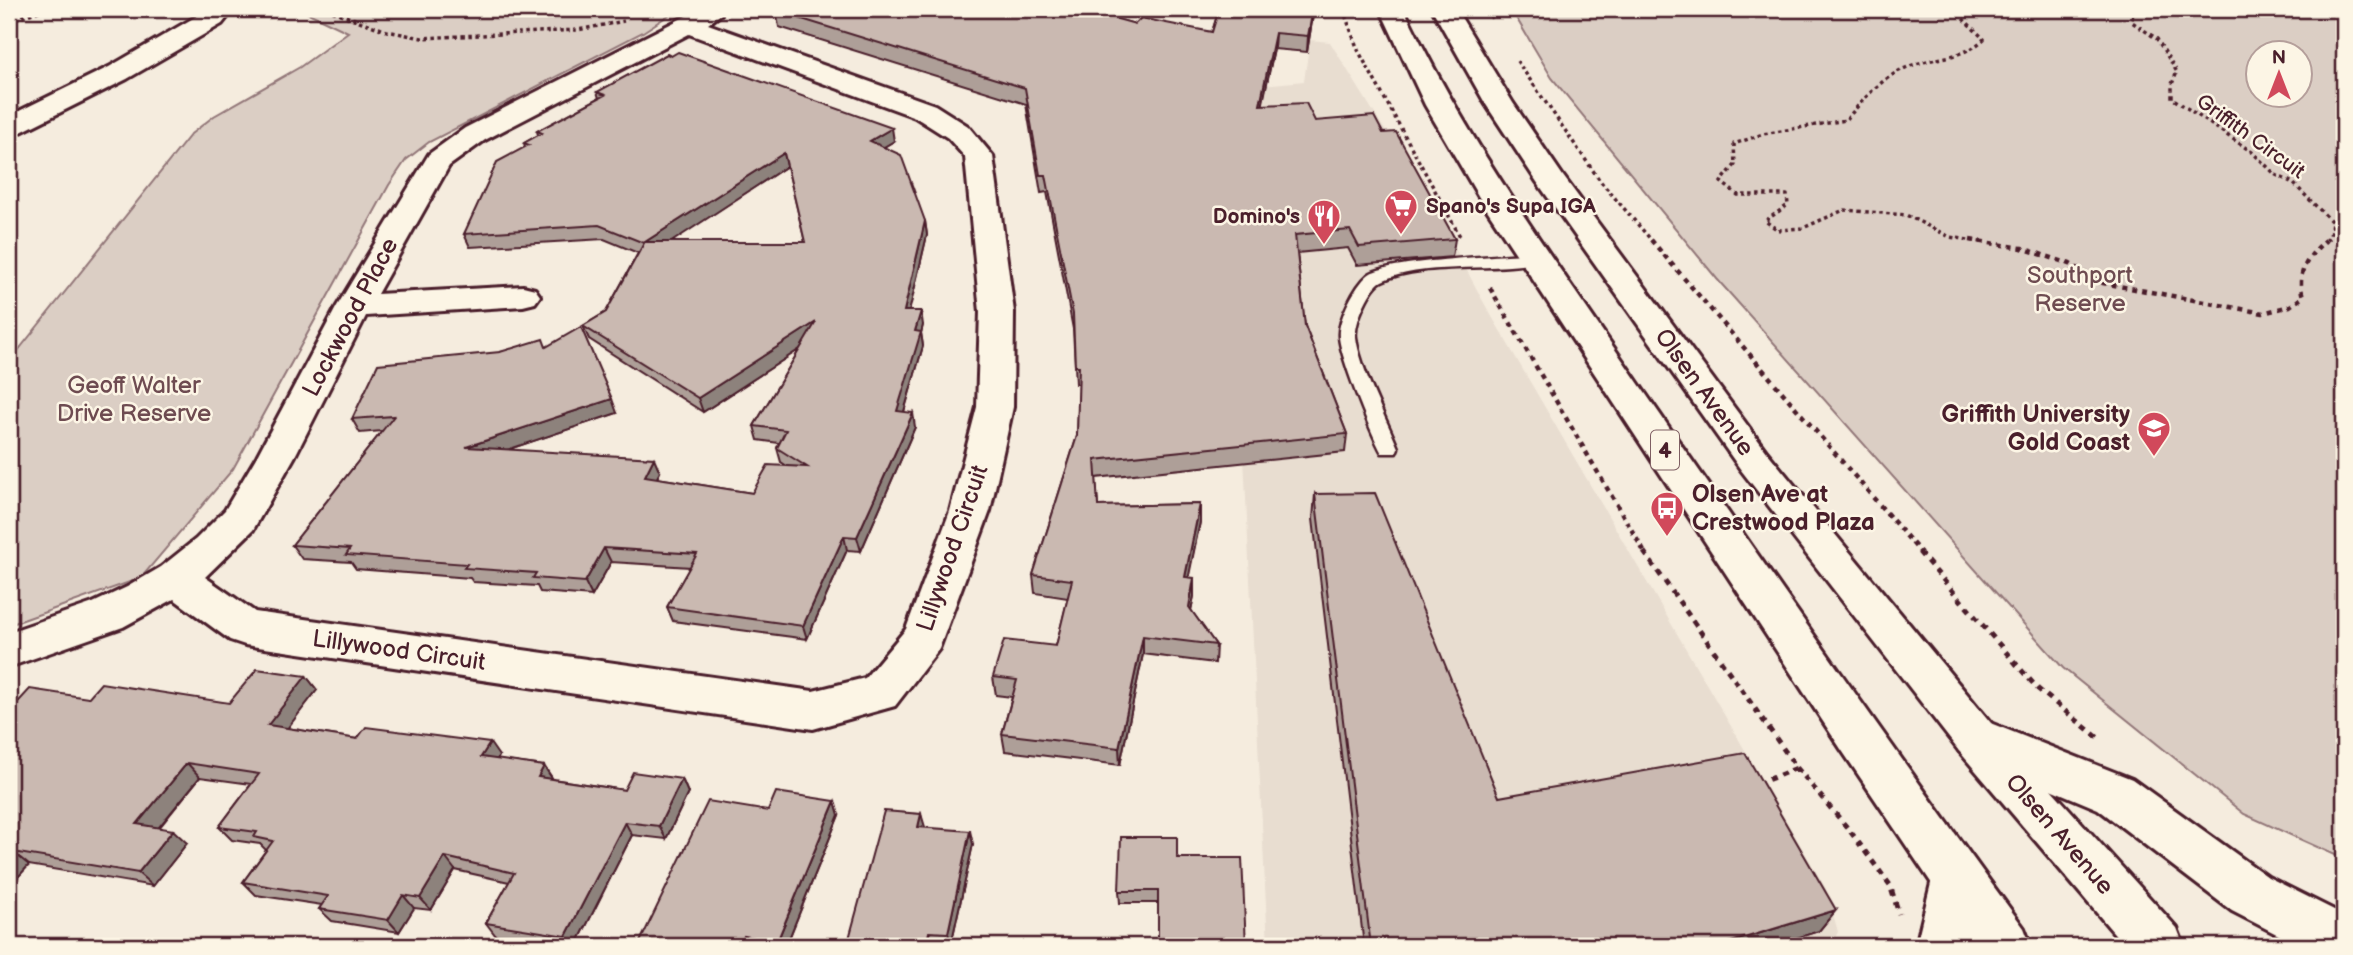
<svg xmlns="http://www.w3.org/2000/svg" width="2353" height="955" viewBox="0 0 2353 955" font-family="'Balsamiq Sans',sans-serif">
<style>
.built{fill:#e8ddd0}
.green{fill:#dbcec4;stroke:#927678;stroke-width:2;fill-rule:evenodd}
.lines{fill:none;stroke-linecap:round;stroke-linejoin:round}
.lane-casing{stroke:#4a1f2b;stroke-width:5}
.street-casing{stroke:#4a1f2b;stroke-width:6}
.secondary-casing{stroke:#4a1f2b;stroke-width:6}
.primary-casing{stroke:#4a1f2b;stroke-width:6}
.path-far2{stroke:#4a1f2b;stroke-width:3.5;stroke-dasharray:3.5 3.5;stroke-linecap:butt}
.path-far1{stroke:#4a1f2b;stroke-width:4.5;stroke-dasharray:5 5;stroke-linecap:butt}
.path{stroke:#4a1f2b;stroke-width:5;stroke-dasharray:6 6;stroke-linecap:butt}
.lane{fill:#fcf5e5;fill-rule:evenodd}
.street{fill:#fcf5e5;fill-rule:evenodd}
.secondary{fill:#fcf5e5;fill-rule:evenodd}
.primary{fill:#fcf5e5;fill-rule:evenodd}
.wall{fill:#ae9f98;stroke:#4a1f2b;stroke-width:2;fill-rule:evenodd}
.shaded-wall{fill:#8d827c;stroke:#4a1f2b;stroke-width:2}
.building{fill:#cab9b1;stroke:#4a1f2b;stroke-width:2;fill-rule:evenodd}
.labels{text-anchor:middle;stroke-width:5;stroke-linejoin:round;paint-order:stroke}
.far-street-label{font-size:21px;fill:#4a1f2b;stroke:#fcf5e5}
.far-poi-label{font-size:21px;font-weight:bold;fill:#4a1f2b;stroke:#fcf5e5;text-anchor:start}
.shield{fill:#fcf5e5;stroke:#7f5f63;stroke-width:2}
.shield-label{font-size:23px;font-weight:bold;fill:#4a1f2b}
.park-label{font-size:24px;fill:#6e4b51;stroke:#fcf5e5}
.street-label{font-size:24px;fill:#4a1f2b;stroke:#fcf5e5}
.poi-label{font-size:24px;font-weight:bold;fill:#4a1f2b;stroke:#fcf5e5;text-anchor:end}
</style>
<rect width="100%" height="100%" fill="#f5ecde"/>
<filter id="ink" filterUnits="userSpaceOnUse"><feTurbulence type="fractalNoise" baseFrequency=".0143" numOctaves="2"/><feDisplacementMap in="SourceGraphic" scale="14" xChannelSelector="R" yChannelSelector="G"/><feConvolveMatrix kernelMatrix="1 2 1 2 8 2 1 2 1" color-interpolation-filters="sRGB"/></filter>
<g filter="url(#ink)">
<path class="built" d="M1310,40l20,2 106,170 48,91 342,586 12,43 -8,14h-562l-24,-488 -100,-362 160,-15z"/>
<path class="green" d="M300,9h378l-35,23 -214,110 -23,18 -17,25 -156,284 -92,109 -132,47v-263l182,-228 23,-18 86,-49 48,-35z
M1511,9h833v850l-100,-45 -181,-146 -346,-389 -165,-201zM2258,52h42v42h-42z"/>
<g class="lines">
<defs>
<path id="lane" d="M1537,253l8,5 -2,3c-46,12 -121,0 -161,20 -12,6 -28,42 -26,56 3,29 31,83 42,111l-2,5h-14c-11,-20 -41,-94 -43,-116 -2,-16 16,-51 29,-62 18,-15 139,-19 169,-22z"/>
<path id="street" d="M209,9h25l-12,15 -95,55 -108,54 -10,2v-19l100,-49z
M700,9h18l3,5 -13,10 227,81 33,21 25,30 21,156 -1,95 -23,104 -51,138 -44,57 -82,23 -568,-84 -15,-5 -56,-41 -51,28 -114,40v-35l84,-29 34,-16 34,-20 35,-28 29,-29 32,-54 80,-150 92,-152 36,-26zM689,34l226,83 33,21 17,19 15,155 -3,95 -27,104 -44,118 -41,49 -52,13 -558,-79 -50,-35 48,-47 42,-74 71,-140 157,-10 12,-3 5,-7 -5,-7 -12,-3 -146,8 72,-128 36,-26z
M1957,856l18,7 7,16 -14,67h-52l16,-67 7,-16z"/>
<path id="secondary" d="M1975,717l157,62 136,98 76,38v31h-44l-68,-35 -134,-102 -139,-58 -7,-14 7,-14z"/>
<path id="primary" d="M1380,9h24c68,142 158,262 246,391 123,177 246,354 374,528l7,18h-57l-133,-197 -361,-550 -55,-94z
M1432,9h24l57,94 50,73 204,276 224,271 186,205 7,18h-59l-166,-195 -218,-281 -204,-288 -52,-79z"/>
</defs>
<use href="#lane" class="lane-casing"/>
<use href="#street" class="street-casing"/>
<use href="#secondary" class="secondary-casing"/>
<use href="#primary" class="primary-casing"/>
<path class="path-far2" d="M326,9l61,22 35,7 156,-8 46,-9
M1343,9l15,41 103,188
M1487,9l6,12
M1953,9l31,30c-21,20 -45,17 -71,26 -29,10 -48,32 -67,55l-83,14 -29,10 1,21 -14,17 17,13h49l1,10 -23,16 13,9 25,-2 41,-18 62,5 44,22 31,5
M2133,9l-1,13 25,17 20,33 -5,12v14l80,54 24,23 17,8 39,39 -2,15 -6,5
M9,21l36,-12
M1517,61l84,121 52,60"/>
<path class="path-far1" d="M1651,240l270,313
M1970,240l52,8 48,16 33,19 160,30 27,-7 13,-9c-7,-25 5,-41 23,-57
M1490,288l155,265"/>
<path class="path" d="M1644,552l153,216 53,63 40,54 9,29
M1919,552l119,137 63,51
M1757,784l40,-16"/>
<use href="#lane" class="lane"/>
<use href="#street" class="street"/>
<use href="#secondary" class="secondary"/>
<use href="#primary" class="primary"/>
</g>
<path class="wall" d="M768,9h313l54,15 77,8 7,-23h95l-7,43 -33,-3 -12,56 53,16 68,12 72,106 -3,18 -95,8 -9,-17 -51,5 8,73 42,108 -2,18 -249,26 2,28 102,-2v18l-12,55 6,19 -3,14 25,35 -1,18 -72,-9 -23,111 -115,-14 -3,-17 10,-37 -16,-2 -3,-18 63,-31 12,-48 -33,-5 -2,-18 44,-139 2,-52h-3l-3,-55 -26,-137 -6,1 -15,-89 -247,-77 -3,-16z
M597,92l297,49 -10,6 41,74 2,14 -18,76 14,14 -2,8 2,13 -19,66 11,15 -54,124 -14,-1 -40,89 -134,-18 -6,-14 23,-40 -79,-5 -19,34 -52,-4 -3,-6 -64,-4 -3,-4 -114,-9 -5,-7 -49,-3 -10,-14 90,-114 -22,2 -8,-14 148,-67 46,-5 71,66 -108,36 151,23 -3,6 95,15 35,-27 -6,-4 -4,-14 2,-5 -21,-3 -4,-14 46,-77 -97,63 -114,-73 -6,-13 23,-14 32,-59 -34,-14 -134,8 -6,-13 61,-87 -1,-4 14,-8 -1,-4 62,-33zM787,166l18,76h-135z
M1315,494l184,303 337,113 -17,21 -48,15h-407l-51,-427z
M306,676l11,14 -30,38 70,11 142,17 -2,4 47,6 9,13 71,11 58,-11 6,14 -22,46 -34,-4 -56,111h-15l-65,-10 -10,-13 23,-41 -54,-12 -24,40 -17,-2 -15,24 -67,-11 -13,-12 3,-4 -66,-10 -13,-13 23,-32 -6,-6 -28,-4 -13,-13 32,-43 -51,-7 -41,51 28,15 -34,43 -124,-21 -11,12 -9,-2v-163l79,-14 141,5z
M768,811l71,4 -53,131h-148z
M921,814l3,14 49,16 -22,101 -18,-1 -86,2z
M1177,858l-19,45h-38l-1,-12z"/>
<path class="shaded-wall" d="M1313,9h1l-1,6 -6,37 1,-16z
M1275,33l-1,16 -15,73 1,-17z
M892,128l2,13 -22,13 -2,-13z
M784,153l3,13 -137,90 -5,-14z
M925,221l2,14 -21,90 -2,-14z
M921,311l2,14 -2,8 2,13 -23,79 -3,-14 18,-80z
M816,322l4,14 -117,76 -5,-14z
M612,399l5,14 -143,48 -8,-14z
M913,413l2,14 -54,124 -4,-14z
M654,458l6,14 -10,18 -5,-14z
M1200,504v18l-15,73v-18z
M844,536l3,14 -40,89 -4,-13z
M604,548l7,14 -19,34 -7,-14z
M1194,578v18l-6,29 1,-18z
M1143,636v18l-23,111 -1,-17z
M306,676l11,14 -38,49 -11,-14z
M490,743l9,13 -9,15 -9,-14z
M187,763l13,14 -49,60 -14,-13z
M544,766l9,14 -15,-3z
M682,779l6,14 -22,46 -7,-13z
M835,801l4,14 -53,131h-7l-2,-4z
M921,814l4,13 -3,13 -4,-13z
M625,822l7,13 -56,111h-2l-8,-10z
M173,830l14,13 -34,43 -15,-13z
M970,831l3,13 -22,101 -3,-12z
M13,852l16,13 -11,12 -9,-7v-13z
M445,857l10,13 -24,40 -11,-12z
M403,895l11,13 -15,24 -11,-12z
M1836,910l-17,21 -48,15h-53z
M929,932l4,12v2h-7z
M744,936l5,10h-9z"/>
<path class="building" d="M780,9h301l54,15 6,-6 71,14 7,-23h94l-5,27 -33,-3 -15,72 46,-2 9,18 59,-5 9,17 13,-1 59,107 -96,8 -9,-17 -55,5 10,91 42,108 -252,26 3,46 102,-2 -15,73 9,1 -5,29 27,38 -73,-9 -24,112 -117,-14 15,-54 -24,-3 11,-37 52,6 16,-66 -39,-5 44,-139 2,-70h-4l-2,-52 -27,-139h-6l-15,-87 -249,-77z
M678,52l214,76 -22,13 31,14 24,66 -21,90h17l-6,20 6,1 -24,79 16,2 -56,124 -13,-1 -41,90 -136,-19 30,-53 -93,-6 -19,34 -52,-4 3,-5 -72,-5 3,-4 -121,-9 4,-6 -58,-4 102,-129 -42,3 26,-55 122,-12 43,-13 3,8 35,-20 31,72 -146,48 188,11 -9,18 107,17 16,-28 39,2 -30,-19 9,-18 -32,-4 62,-104 -118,76 -115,-72 23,-14 38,-69 -45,-18 -135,9 33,-72 32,-17 -5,-2 18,-10 -5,-2 68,-36 -8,-3 70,-38 4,2zM784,153l21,89h-160z
M1375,493l124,304 246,-44 91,157 -118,36h-347l-56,-452z
M257,669l49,7 -38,49 89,14 9,-12 124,16 -9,14 63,9 -6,11 86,13 9,-18 49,7 -23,47 -34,-4 -59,114 -80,-13 28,-50 -69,-16 -25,41 -17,-3 -15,25 -69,-11 9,-13 -85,-14 30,-41 -19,-4 3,-5 -38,-5 40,-53 -72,-11 -50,61 36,6 -35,43 -125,-21 -4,5v-145l21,-23 58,9 13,-15 128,20z
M776,792l59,9 -58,141 -33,-6 -4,10h-102l70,-145 60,10z
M884,811l37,3 -3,13 52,4 -22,102 -19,-1 -3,14h-79z
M1121,837h56v21h65l4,88h-88v-55h-39z"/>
</g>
<defs>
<symbol id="supermarket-pin" viewBox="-11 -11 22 30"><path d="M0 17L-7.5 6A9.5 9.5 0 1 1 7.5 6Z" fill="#d1495b" stroke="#fcf5e5"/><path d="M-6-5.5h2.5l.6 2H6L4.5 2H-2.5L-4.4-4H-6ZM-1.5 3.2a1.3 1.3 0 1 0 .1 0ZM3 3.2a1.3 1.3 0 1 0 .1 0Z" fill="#fff"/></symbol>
<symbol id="restaurant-pin" viewBox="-11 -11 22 30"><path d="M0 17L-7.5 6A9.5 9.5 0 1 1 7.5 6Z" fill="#d1495b" stroke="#fcf5e5"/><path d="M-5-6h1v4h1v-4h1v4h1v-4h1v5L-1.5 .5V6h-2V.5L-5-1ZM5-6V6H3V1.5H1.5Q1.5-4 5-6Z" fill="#fff"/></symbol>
<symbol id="university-pin" viewBox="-11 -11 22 30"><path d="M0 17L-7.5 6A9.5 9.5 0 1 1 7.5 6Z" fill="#d1495b" stroke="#fcf5e5"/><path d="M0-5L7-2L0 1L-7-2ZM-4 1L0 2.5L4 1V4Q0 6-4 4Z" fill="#fff"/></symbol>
<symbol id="bus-pin" viewBox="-11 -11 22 30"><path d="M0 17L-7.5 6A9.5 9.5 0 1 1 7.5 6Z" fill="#d1495b" stroke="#fcf5e5"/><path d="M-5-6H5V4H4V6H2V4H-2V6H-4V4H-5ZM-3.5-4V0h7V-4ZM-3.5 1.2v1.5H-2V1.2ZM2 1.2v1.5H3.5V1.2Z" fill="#fff"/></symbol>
</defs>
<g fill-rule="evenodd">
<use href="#supermarket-pin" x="1382" y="187" width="38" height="52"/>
<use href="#restaurant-pin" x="1305" y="197" width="38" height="52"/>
<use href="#university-pin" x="2135" y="409" width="38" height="52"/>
<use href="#bus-pin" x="1648" y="489" width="38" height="52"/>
</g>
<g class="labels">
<g class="far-street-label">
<text transform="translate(2251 136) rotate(36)" y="7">Griffith Circuit</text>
</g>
<g class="far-poi-label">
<text x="1426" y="213">Spano's Supa IGA</text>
<text x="1300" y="223" text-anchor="end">Domino's</text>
</g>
<rect class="shield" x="1651" y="430.5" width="28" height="39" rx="5"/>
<g class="shield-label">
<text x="1665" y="458">4</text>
</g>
<g class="park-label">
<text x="2080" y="283">Southport<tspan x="2080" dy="28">Reserve</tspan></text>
<text x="134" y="393">Geoff Walter<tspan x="134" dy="28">Drive Reserve</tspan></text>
</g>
<g class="street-label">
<text transform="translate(350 317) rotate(-62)" y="8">Lockwood Place</text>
<text transform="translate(1705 392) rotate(54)" y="8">Olsen Avenue</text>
<text transform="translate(952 548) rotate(-71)" y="8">Lillywood Circuit</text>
<text transform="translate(399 650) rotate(8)" y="8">Lillywood Circuit</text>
<text transform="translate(2060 834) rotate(49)" y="8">Olsen Avenue</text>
</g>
<g class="poi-label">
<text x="2130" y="422">Griffith University<tspan x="2130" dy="28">Gold Coast</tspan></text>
<text x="1692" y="502" text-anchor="start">Olsen Ave at<tspan x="1692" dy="28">Crestwood Plaza</tspan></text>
</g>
</g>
<rect width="2353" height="955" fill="none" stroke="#fcf5e5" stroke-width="35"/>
<rect x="18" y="18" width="2318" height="920" fill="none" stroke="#4a1f2b" stroke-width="2.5" filter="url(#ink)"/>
<g transform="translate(2279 74)"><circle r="33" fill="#fcf5e5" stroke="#b59f9b" stroke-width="2"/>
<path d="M0-5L12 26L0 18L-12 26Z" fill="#d1495b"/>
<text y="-10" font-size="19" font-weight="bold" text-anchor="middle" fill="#4a1f2b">N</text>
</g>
</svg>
